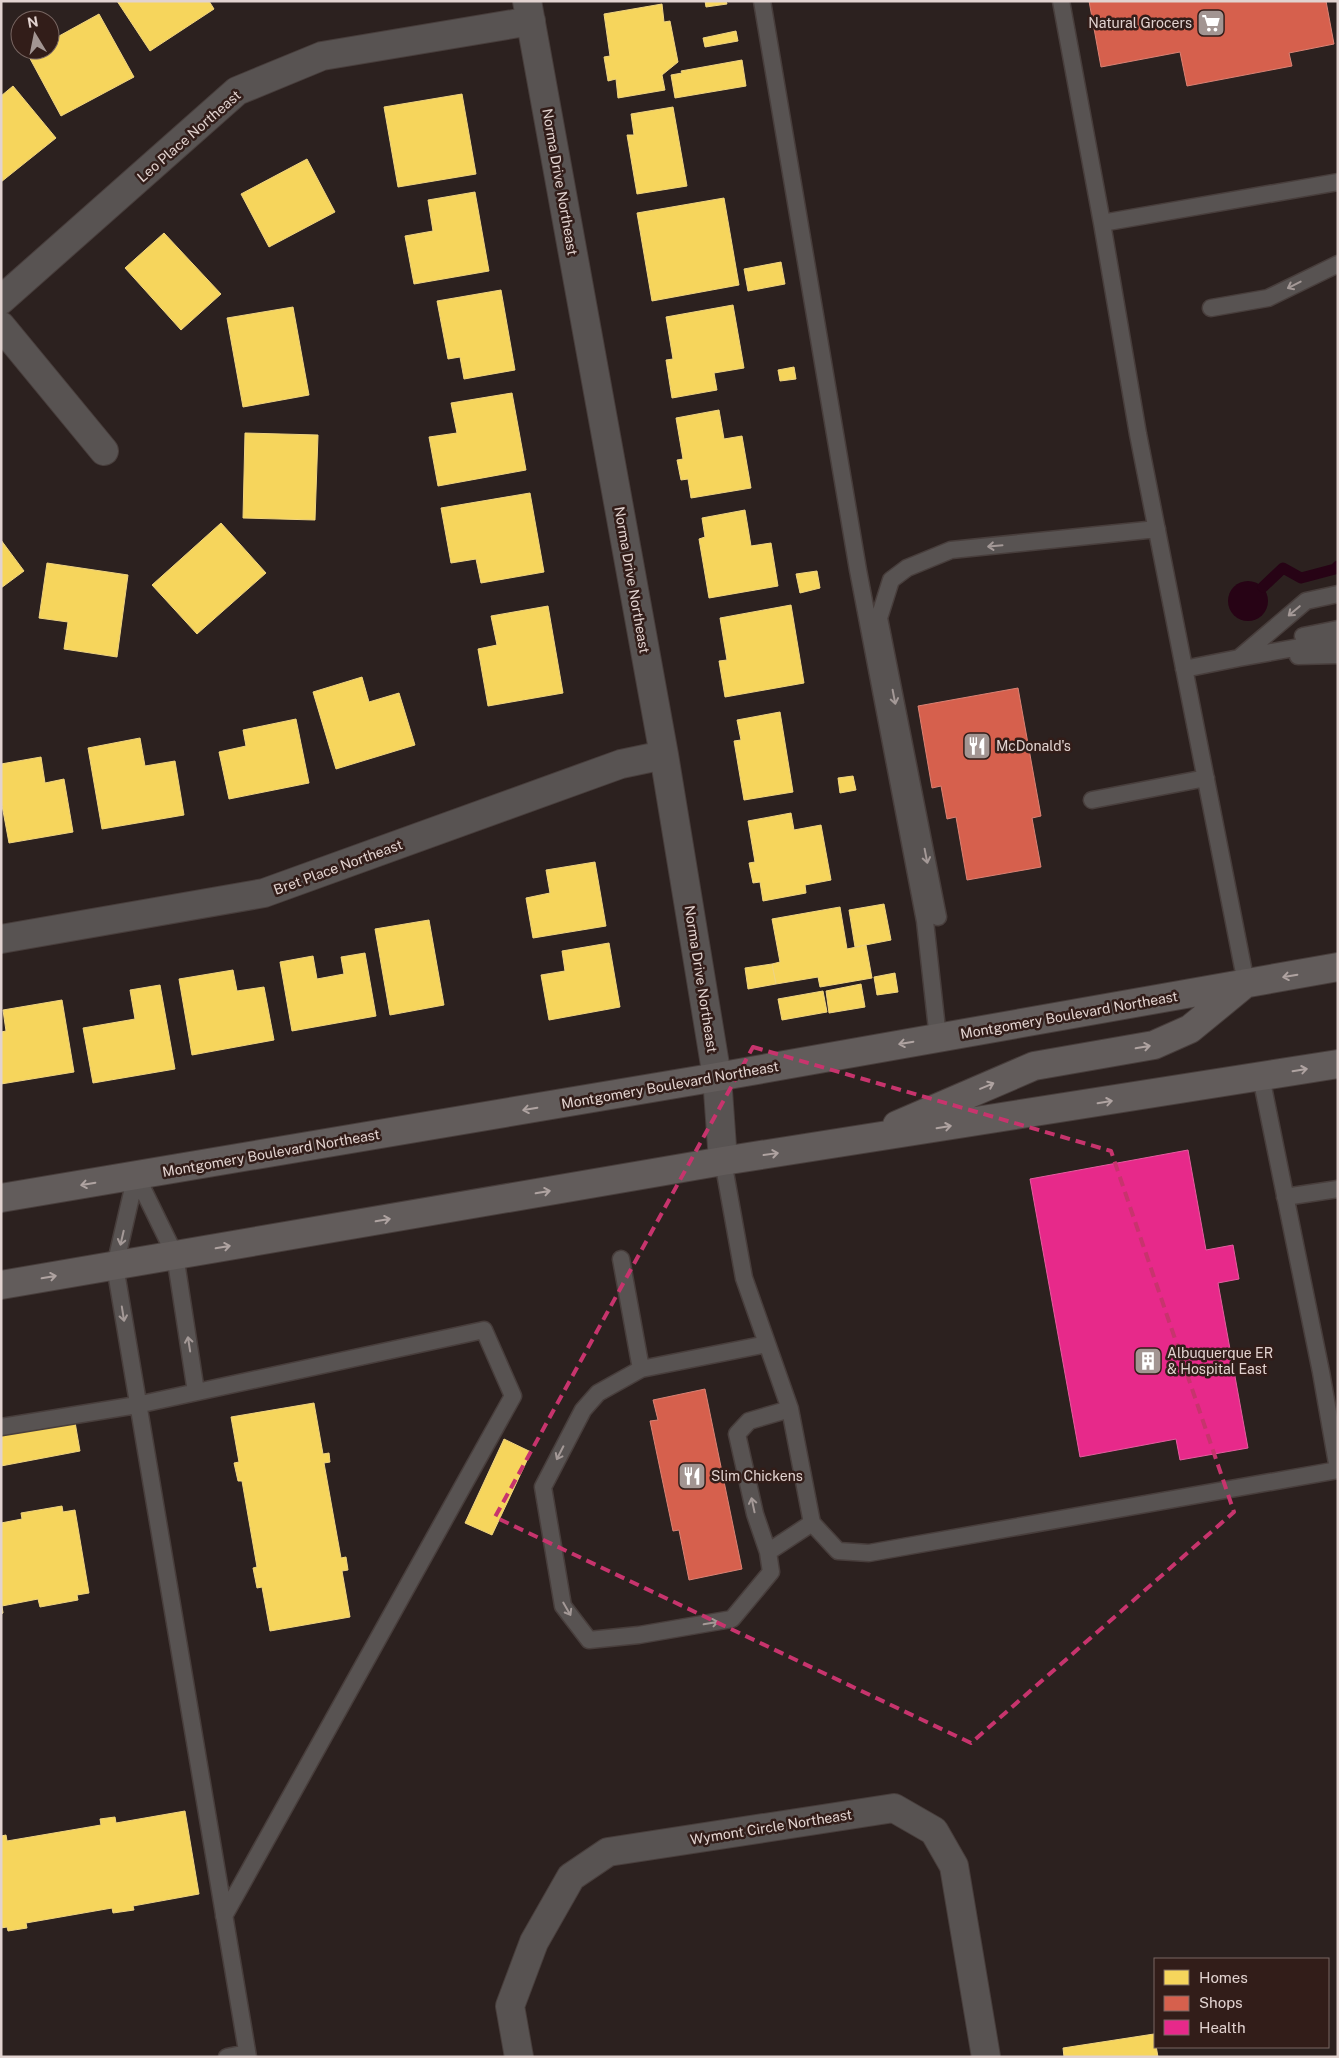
<svg xmlns="http://www.w3.org/2000/svg" width="1339" height="2058" viewBox="0 0 1339 2058" font-family="'Public Sans',sans-serif">
<style>
.water{fill:#270315}
.homes{fill:#f6d55c;stroke:#f0d47f}
.shops{fill:#d6604d;stroke:#da8274}
.health{fill:#e7298a;stroke:#e65c9f}
.lines{fill:none;stroke-linecap:round;stroke-linejoin:round}
.stream{stroke:#270315;stroke-width:11}
.lane-casing{stroke:#483e3c;stroke-width:19}
.street-casing{stroke:#483e3c;stroke-width:30}
.primary-casing{stroke:#483e3c;stroke-width:30}
.lane{stroke:#585352;stroke-width:16}
.street{stroke:#585352;stroke-width:28}
.primary{stroke:#625c5b;stroke-width:28}
.oneway{stroke:#a49997}
.oneway2{stroke:#afa3a1}
.marked{fill:none;stroke:#c7346d;stroke-width:4;stroke-dasharray:10 6;stroke-linejoin:round}
.labels{text-anchor:middle;stroke-width:5;stroke-linejoin:round;paint-order:stroke}
.poi-label{font-size:14px;fill:#e2d3d0;stroke:#321d19;text-anchor:start}
.street-label{font-size:14px;fill:#e2d3d0;stroke:#321d19}
</style>
<rect width="100%" height="100%" fill="#2c211f"/>
<path class="water" d="M1228 601a20 20 0 1 1 40 0a20 20 0 1 1-40 0Z"/>
<path class="homes" d="M117,1h92l5,8 -64,42z
M705,1h21l1,3 -21,3z
M662,4l2,18 6,-1 8,41 -16,13 3,15 -47,8 -2,-19 -8,2 -4,-24 6,-1 -6,-42z
M99,14l35,63 -73,39 -34,-63 6,-3h17v-9z
M736,31l2,10 -33,6 -2,-9z
M742,60l4,26 -71,12 -4,-23 11,-2 -1,-2z
M13,86l43,52 -55,44v-86z
M462,94l14,80 -78,13 -14,-80z
M673,107l14,79 -50,8 -10,-59h7l-3,-21z
M307,159l28,53 -66,35 -28,-53z
M475,192l14,79 -75,13 -9,-48 28,-5 -5,-31z
M724,198l15,87 -87,16 -15,-88z
M164,233l57,61 -40,36 -56,-62z
M781,262l4,22 -37,7 -4,-22z
M501,290l14,80 -51,9 -4,-22 -12,2 -11,-58z
M733,305l11,63 -30,5 3,17 -45,8 -6,-38 7,-1 -7,-42z
M293,307l16,88 -66,12 -16,-89z
M794,367l2,12 -16,2 -2,-11z
M512,393l14,77 -88,16 -9,-49 28,-4 -6,-30z
M719,410l5,29 18,-3 9,52 -60,10 -3,-19 -7,1 -4,-20 6,-1 -7,-41z
M245,433l73,2 -3,85 -72,-2z
M530,493l14,79 -63,11 -5,-24 -25,4 -10,-55z
M745,510l6,36 20,-3 7,43 -69,12 -10,-59 6,-2 -3,-19z
M221,523l45,50 -69,61 -45,-49z
M1,540l23,31 -23,17z
M47,563l81,12 -11,82 -53,-8 4,-27 -29,-4z
M817,571l3,17 -20,5 -4,-19z
M791,605l13,78 -79,14 -6,-36 8,-1 -7,-42z
M548,606l15,87 -75,13 -10,-57 19,-4 -6,-29z
M362,677l7,25 30,-9 16,52 -79,24 -23,-77z
M780,712l13,80 -49,8 -10,-59 7,-1 -4,-20z
M296,719l13,64 -80,16 -10,-47 27,-6 -3,-16z
M140,738l5,28 30,-5 9,54 -82,14 -14,-81z
M41,757l4,26 19,-4 9,53 -64,11 -8,-43v-36z
M853,776l3,14 -16,3 -2,-15z
M791,813l3,17 27,-5 10,55 -26,5 1,8 -43,8 -3,-19 -7,1 -4,-20 6,-1 -7,-41z
M595,862l11,64 -73,12 -7,-40 24,-5 -4,-23z
M884,904l7,36 -36,7 -6,-37z
M840,907l7,42 19,-4 6,33 -52,9 -2,-10 -42,7 -4,-20 8,-2 -8,-43z
M429,920l15,85 -54,10 -15,-86z
M609,943l11,64 -71,13 -8,-45 24,-4 -3,-20z
M365,953l11,63 -84,15 -12,-69 33,-6 4,23 27,-5 -3,-17z
M772,964l4,20 -28,5 -3,-21z
M233,970l4,21 27,-4 10,53 -82,15 -13,-76z
M895,973l3,19 -21,3 -3,-18z
M861,984l4,23 -36,6 -3,-22z
M160,985l15,84 -82,14 -10,-55 52,-9 -5,-29z
M823,991l4,21 -45,8 -4,-21z
M62,1000l12,72 -73,12v-52l5,-1 -3,-21z
M314,1403l9,51 6,-1 1,9 -6,1 17,95 5,-1 2,13 -6,1 8,46 -80,14 -8,-44 -5,1 -4,-20 4,-1 -15,-86h-4l-4,-18 5,-1 -8,-45z
M75,1422l5,29 -79,15v-30z
M504,1439l27,13 -39,83 -27,-12z
M62,1506l1,6 12,-2 14,83 -12,2 1,5 -38,7 -2,-8 -36,7 1,7 -2,1v-91l21,-4 -1,-6z
M185,1811l14,83 -66,12 1,4 -21,3 -1,-5 -86,15 1,5 -19,3 -1,-4 -6,1v-92l5,-1 1,6 94,-16 -1,-6 15,-2 1,6z
M1154,2034l4,23h-94l-1,-9z"/>
<path class="shops" d="M1089,1h237l8,43 -45,9 3,13 -105,20 -7,-34 -79,15z
M1018,688l23,128 -9,2 9,49 -74,13 -11,-63 -9,2 -6,-33 -9,2 -14,-82z
M705,1389l37,180 -53,11 -10,-50 -6,1 -23,-110 8,-1 -5,-20z"/>
<path class="health" d="M1188,1150l18,100 27,-5 6,34 -21,4 30,165 -68,12 -4,-21 -96,18 -50,-278z"/>
<g class="lines">
<path class="stream" d="M1263,587l20,-19 18,10 34,-9 3,-3"/>
<defs>
<path id="lane" d="M762,1l96,569 67,351 13,117
M1061,1l41,222
M1211,308l57,-10 70,-34
M1303,636l35,-7
M1298,656l40,-1
M1239,658l99,-18
M1184,669l55,-11 67,-57 32,-7
M1092,800l114,-22
M938,917l-59,-299 12,-38 16,-12 44,-18 206,-21
M1246,983l-108,-549 -36,-211 236,-41
M1261,1077l60,295 17,97
M723,1161l21,117 46,131 22,114 26,28 31,2 469,-83
M136,1175l-21,91 133,791
M136,1175l39,80 21,137
M1285,1197l53,-8
M621,1259l20,110
M767,1344l-126,25 -43,24 -15,17 -40,77 20,119 26,34 50,-5 93,-16 39,-47 -3,-20 -13,-38 -18,-80 12,-13 41,-12
M1,1427l136,-22 347,-75 29,66 -289,520
M768,1552l44,-29
M227,2057l20,-4"/>
<path id="street" d="M527,1l137,754 53,322 6,84
M1,300l236,-209 85,-35 209,-35
M1,326l103,125
M1,939l263,-46 357,-129 43,-9
M519,2057l-9,-51 24,-64 37,-65 37,-25 286,-44 40,23 20,35 32,191"/>
<path id="primary" d="M897,1125l137,-59 120,-21 36,-16 56,-46
M1,1198l716,-121 621,-110
M1,1285l722,-124 615,-97"/>
</defs>
<use href="#lane" class="lane-casing"/>
<use href="#street" class="street-casing"/>
<use href="#primary" class="primary-casing"/>
<use href="#lane" class="lane"/>
<use href="#street" class="street"/>
<use href="#primary" class="primary"/>
</g>
<defs><path id="oneway-shaft" d="M-6 0H5M1.5-3L5.5 0L1.5 3" fill="none" stroke-width="1.6" stroke-linecap="round" stroke-linejoin="round" transform="scale(1.25)"/></defs>
<g class="oneway">
<use href="#oneway-shaft" transform="translate(1294 285) rotate(153)"/>
<use href="#oneway-shaft" transform="translate(995 546) rotate(175)"/>
<use href="#oneway-shaft" transform="translate(1294 611) rotate(140)"/>
<use href="#oneway-shaft" transform="translate(894 697) rotate(79)"/>
<use href="#oneway-shaft" transform="translate(926 856) rotate(79)"/>
<use href="#oneway-shaft" transform="translate(122 1238) rotate(103)"/>
<use href="#oneway-shaft" transform="translate(123 1314) rotate(81)"/>
<use href="#oneway-shaft" transform="translate(189 1344) rotate(-99)"/>
<use href="#oneway-shaft" transform="translate(560 1453) rotate(117)"/>
<use href="#oneway-shaft" transform="translate(753 1505) rotate(-102)"/>
<use href="#oneway-shaft" transform="translate(567 1609) rotate(60)"/>
<use href="#oneway-shaft" transform="translate(711 1623) rotate(-10)"/>
</g>
<g class="oneway2">
<use href="#oneway-shaft" transform="translate(1290 976) rotate(170)"/>
<use href="#oneway-shaft" transform="translate(906 1043) rotate(170)"/>
<use href="#oneway-shaft" transform="translate(1143 1047) rotate(-10)"/>
<use href="#oneway-shaft" transform="translate(1300 1070) rotate(-9)"/>
<use href="#oneway-shaft" transform="translate(987 1086) rotate(-23)"/>
<use href="#oneway-shaft" transform="translate(1105 1102) rotate(-9)"/>
<use href="#oneway-shaft" transform="translate(530 1109) rotate(170)"/>
<use href="#oneway-shaft" transform="translate(944 1127) rotate(-9)"/>
<use href="#oneway-shaft" transform="translate(771 1154) rotate(-8)"/>
<use href="#oneway-shaft" transform="translate(88 1184) rotate(170)"/>
<use href="#oneway-shaft" transform="translate(543 1192) rotate(-10)"/>
<use href="#oneway-shaft" transform="translate(383 1220) rotate(-10)"/>
<use href="#oneway-shaft" transform="translate(223 1247) rotate(-10)"/>
<use href="#oneway-shaft" transform="translate(49 1277) rotate(-10)"/>
</g>
<path class="marked" d="M753,1047l358,104 123,361 -263,231 -476,-226z"/>
<defs>
<symbol id="supermarket-square" viewBox="-11 -11 22 22"><rect x="-9" y="-9" width="18" height="18" rx="4" fill="#a29592" stroke="#321d19"/><path d="M-6-5.5h2.5l.6 2H6L4.5 2H-2.5L-4.4-4H-6ZM-1.5 3.2a1.3 1.3 0 1 0 .1 0ZM3 3.2a1.3 1.3 0 1 0 .1 0Z" fill="#fff"/></symbol>
<symbol id="restaurant-square" viewBox="-11 -11 22 22"><rect x="-9" y="-9" width="18" height="18" rx="4" fill="#a29592" stroke="#321d19"/><path d="M-5-6h1v4h1v-4h1v4h1v-4h1v5L-1.5 .5V6h-2V.5L-5-1ZM5-6V6H3V1.5H1.5Q1.5-4 5-6Z" fill="#fff"/></symbol>
<symbol id="building-square" viewBox="-11 -11 22 22"><rect x="-9" y="-9" width="18" height="18" rx="4" fill="#a29592" stroke="#321d19"/><path d="M-4-6H4V6H1V3H-1V6H-4ZM-2.5-4.3h1.7v1.8h-1.7ZM.8-4.3h1.7v1.8H.8ZM-2.5-1h1.7V.8h-1.7ZM.8-1h1.7V.8H.8Z" fill="#fff"/></symbol>
</defs>
<g fill-rule="evenodd">
<use href="#supermarket-square" x="1195" y="7" width="32" height="32"/>
<use href="#restaurant-square" x="961" y="730" width="32" height="32"/>
<use href="#building-square" x="1132" y="1345" width="32" height="32"/>
<use href="#restaurant-square" x="676" y="1460" width="32" height="32"/>
</g>
<g class="labels">
<g class="poi-label">
<text x="1192" y="28" text-anchor="end">Natural Grocers</text>
<text x="996" y="751">McDonald's</text>
<text x="1167" y="1358">Albuquerque ER<tspan x="1167" dy="16">&amp; Hospital East</tspan></text>
<text x="711" y="1481">Slim Chickens</text>
</g>
<g class="street-label">
<text transform="translate(189 136) rotate(-41)" y="5">Leo Place Northeast</text>
<text transform="translate(560 182) rotate(80)" y="5">Norma Drive Northeast</text>
<text transform="translate(632 580) rotate(80)" y="5">Norma Drive Northeast</text>
<text transform="translate(338 867) rotate(-20)" y="5">Bret Place Northeast</text>
<text transform="translate(701 979) rotate(81)" y="5">Norma Drive Northeast</text>
<text transform="translate(1069 1015) rotate(-10)" y="5">Montgomery Boulevard Northeast</text>
<text transform="translate(670 1085) rotate(-10)" y="5">Montgomery Boulevard Northeast</text>
<text transform="translate(271 1153) rotate(-10)" y="5">Montgomery Boulevard Northeast</text>
<text transform="translate(771 1827) rotate(-9)" y="5">Wymont Circle Northeast</text>
</g>
</g>
<rect width="1339" height="2058" fill="none" stroke="#e2d3d0" stroke-width="5"/>
<rect x="1154" y="1958" width="175" height="90" fill="#321d19" stroke="#786662"/>
<rect x="1164" y="1970" width="25" height="15" fill="#f6d55c" stroke="#786662"/>
<text x="1199" y="1983" font-size="15" fill="#e2d3d0">Homes</text>
<rect x="1164" y="1996" width="25" height="15" fill="#d6604d" stroke="#786662"/>
<text x="1199" y="2008" font-size="15" fill="#e2d3d0">Shops</text>
<rect x="1164" y="2020" width="25" height="15" fill="#e7298a" stroke="#786662"/>
<text x="1199" y="2033" font-size="15" fill="#e2d3d0">Health</text>
<g transform="translate(35 35) rotate(350)"><circle r="24" fill="#321d19" stroke="#786662"/>
<path d="M0-4L9 19L0 12L-9 19Z" fill="#a29592"/>
<text y="-8" font-size="14" font-weight="bold" text-anchor="middle" fill="#e2d3d0">N</text>
</g>
</svg>
